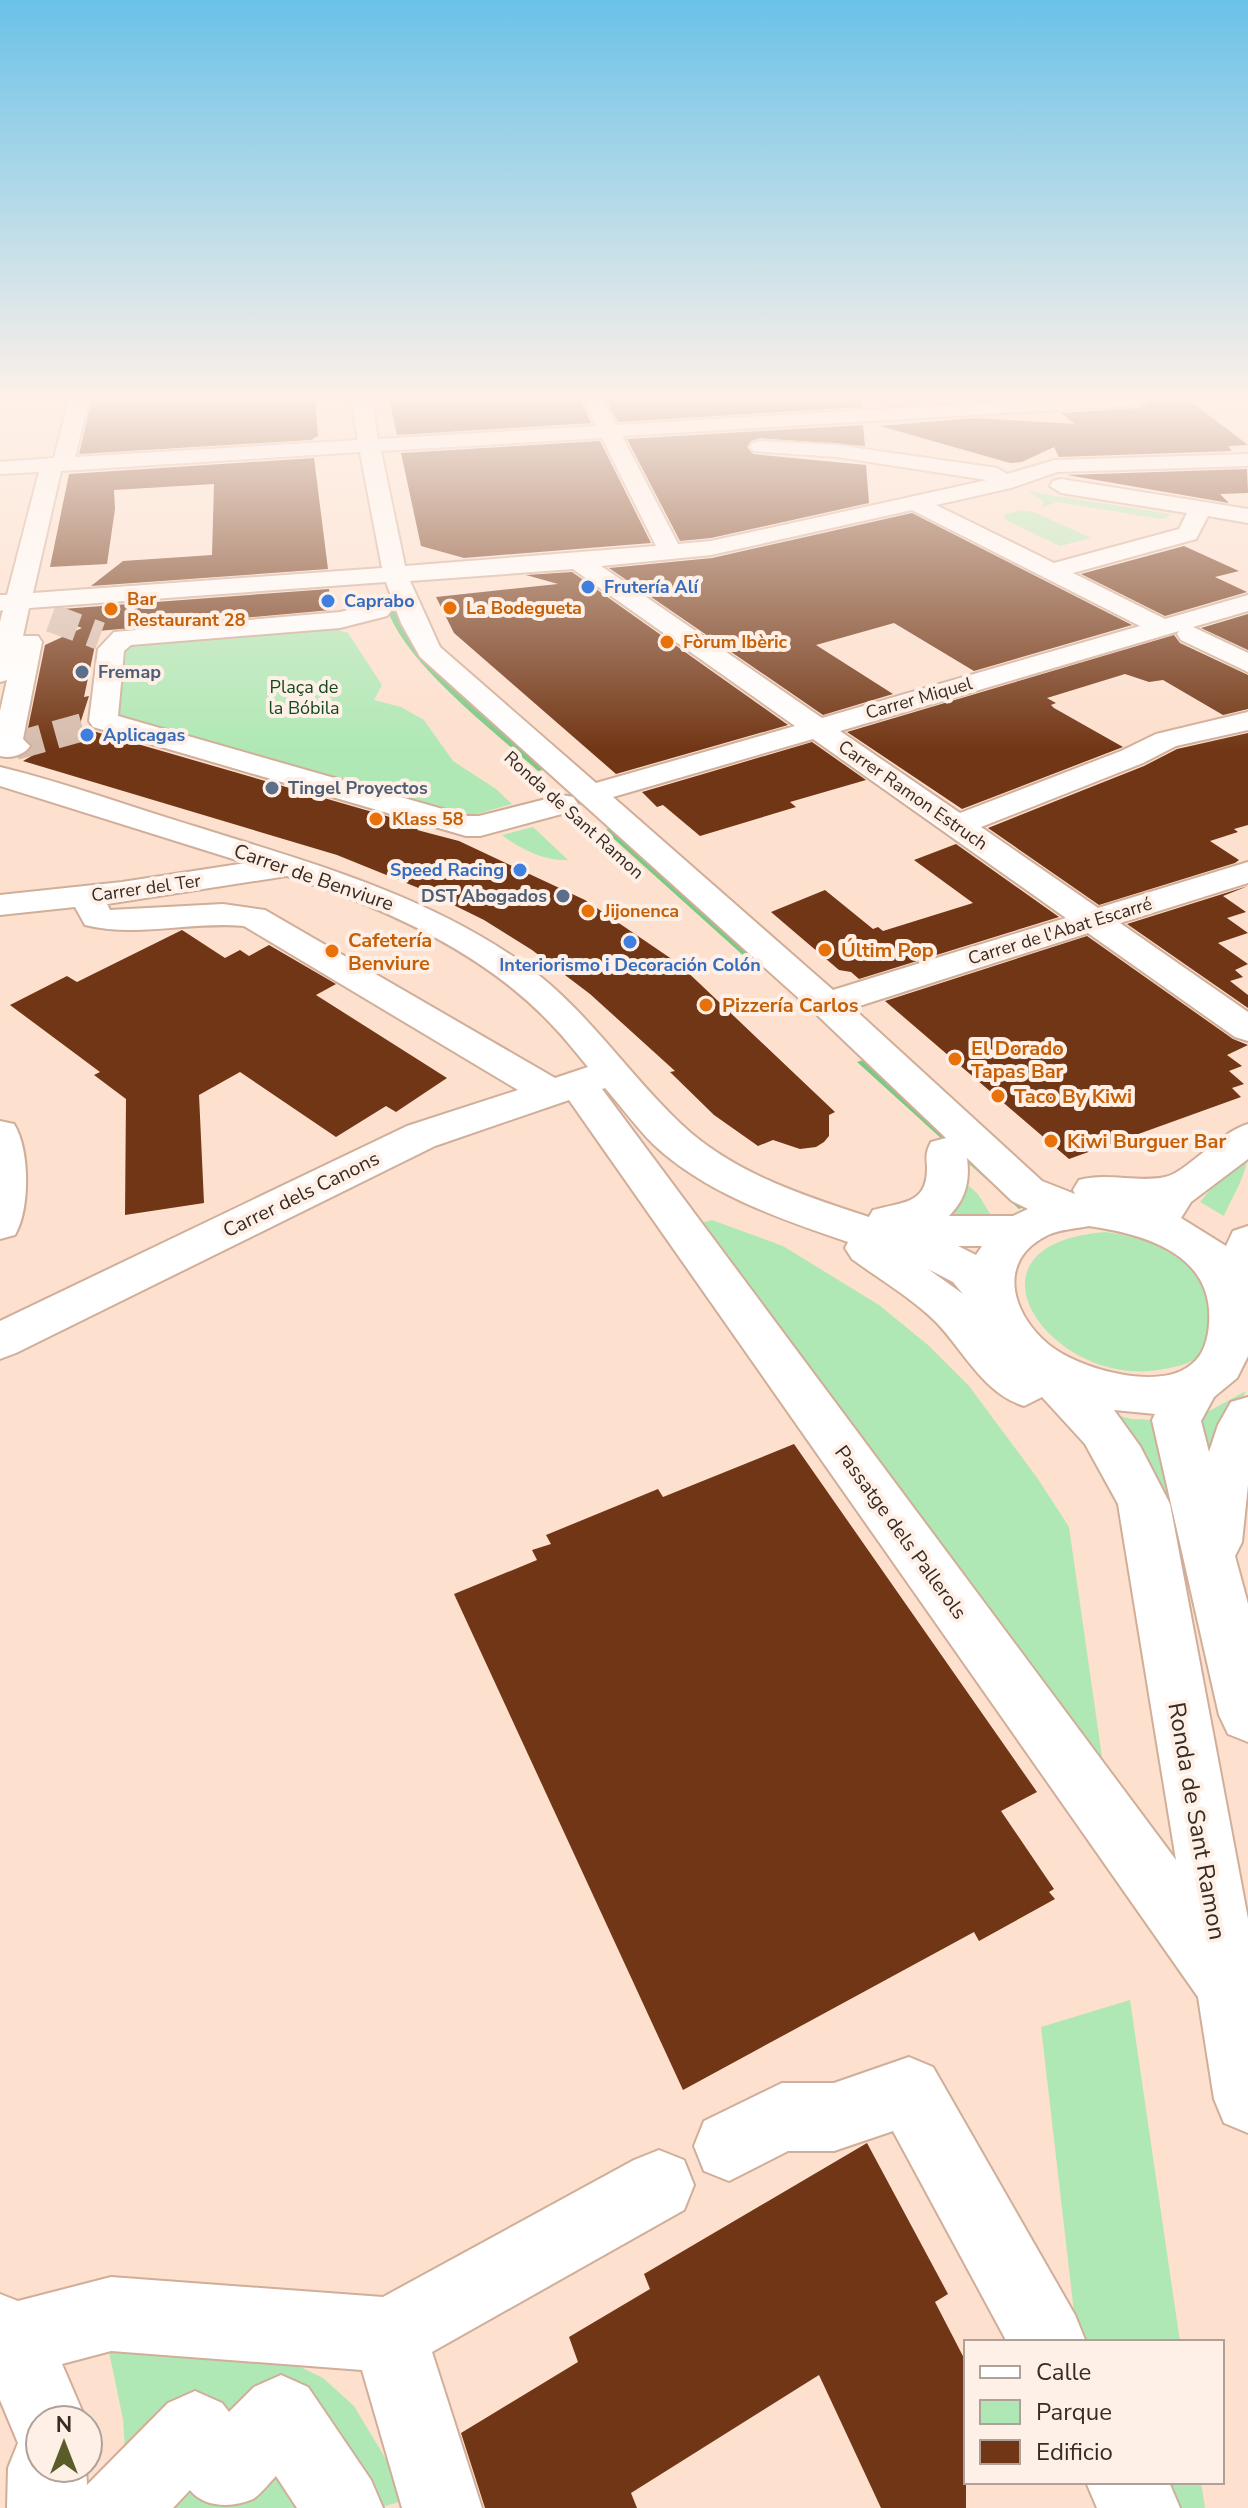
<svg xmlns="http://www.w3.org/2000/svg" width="1248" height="2508" viewBox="0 0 1248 2508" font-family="'Nunito Sans',sans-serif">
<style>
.green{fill:#b0e8b5}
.forest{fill:#7ec886}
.building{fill:#713615}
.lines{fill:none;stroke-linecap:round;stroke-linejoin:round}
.minor-tunnel{stroke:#d6bcac;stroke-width:28;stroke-dasharray:28 14;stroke-linecap:butt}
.minor-casing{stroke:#d0ae99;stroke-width:4}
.minor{fill:#fff;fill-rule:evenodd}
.shop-dot{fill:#3f7fe0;stroke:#fff0e7;stroke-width:3}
.food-dot{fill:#e8710a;stroke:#fff0e7;stroke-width:3}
.service-dot{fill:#5c6f8a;stroke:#fff0e7;stroke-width:3}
.labels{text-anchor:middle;stroke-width:8;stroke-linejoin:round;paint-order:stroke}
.far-shop-label{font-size:18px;font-weight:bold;fill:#366cbe;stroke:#fff0e7;text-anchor:start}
.far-food-label{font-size:18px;font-weight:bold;fill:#c56008;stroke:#fff0e7;text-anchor:start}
.far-service-label{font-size:18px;font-weight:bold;fill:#4e5e75;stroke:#fff0e7;text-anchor:start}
.far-park-label{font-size:18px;fill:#14491e;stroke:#fff0e7}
.far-street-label{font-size:18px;fill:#382b22;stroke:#fff0e7}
.street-label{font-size:20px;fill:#382b22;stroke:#fff0e7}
.food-label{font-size:20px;font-weight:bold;fill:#c56008;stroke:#fff0e7;text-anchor:start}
.near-street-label{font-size:24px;fill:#382b22;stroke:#fff0e7}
</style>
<rect width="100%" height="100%" fill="#fde0ce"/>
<path class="green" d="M1028,491l10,2 132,21 -2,3 -7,2 -104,-17 -16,6 3,-6z
M1021,510l13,2 57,26 -31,8 -56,-27 2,-5z
M323,626l25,7 34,52 -8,15 27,7 23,13 29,41 43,28 16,15 -42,12 -346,-97 -7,-5 10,-69z
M533,827l35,33c-23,1 -48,-11 -66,-25z
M1248,1151c0,22 -15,44 -24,65l-24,-14 27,-33z
M961,1179l17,15 14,23 -55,5z
M712,1220l71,26 96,59 49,40 41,41 69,93 31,48 37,258 -409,-561z
M1106,1232c31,5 64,13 87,36 11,11 18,31 25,44 -4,12 -7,32 -15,41 -9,10 -27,14 -39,16 -110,23 -218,-125 -58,-137z
M1246,1391l-38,75 -10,-49z
M1111,1414l21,5 22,1 32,137 -17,-4z
M1130,2000l50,342h-93l-12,-21 -34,-294z
M108,2347l174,11 41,20 31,28 56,93 -32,9 -99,-116 -152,90 -4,-63z
M278,2431l50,77h-196z
M1162,2482h39l4,26h-29z"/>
<path class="forest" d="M394,606l8,20 15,24 130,119 -9,2c-47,-43 -131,-105 -152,-164z
M613,828l141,126 -9,3 -141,-127z
M866,1059l162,146 -9,4 -162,-147z"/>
<path class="building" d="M92,399h223l3,37 -7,4 -232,14z
M389,399h191l11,24 -194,12z
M606,399h255l1,8 -244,15z
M1189,400l59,45 -20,1 4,5 -173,6 -5,-10 -32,15 -12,1 -130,-37 94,-8 101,6 -14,-11 79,-5 12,-7z
M863,425l2,21 -105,-8 -9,3 -4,6 6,7 113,11 3,38 -158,35 -31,3 -53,-102z
M600,441l51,102 -187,15 -43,-12 -20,-93z
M314,458l14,111 -237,17 32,-25 89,-6 2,-71 -100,6 1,19 -8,55 -57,3 19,-93z
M1247,469l1,24 -28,1 9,9 -162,-28z
M912,513l220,112 -158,46 -80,-48 -78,22 77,49 -70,21 -214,-147 103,-10z
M1184,546l55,25 -24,6 32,15 -82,24 -84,-42z
M572,572l216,153 -172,49 -162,-141 -18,-36 122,-13 -32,-9z
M329,589l2,21 -233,21 -14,66 5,-1 -10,31 342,99 -4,4 42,11 126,59 94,64 156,148 -6,3v21l-5,6 -8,5 -16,2 -27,-9 -15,6 -44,-31 -44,-43 5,-1 -85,-77 -58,-44 -48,-30 -63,-31 -84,-34 -314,-94 14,-8 -7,-3 3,-4 -7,-8 19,-93 37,-17 -30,-11 10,-8z
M1248,614v36l-47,-22z
M1174,635l6,8 68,32v34l-25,6 -60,-35 -14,2 -24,-8 -78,24 9,5 -5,2 3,3 69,39 -161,62 -115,-77z
M1248,733v92l-14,4 4,3 -28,9 29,19 -4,3 -136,42 -111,-77 156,-62 33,-17z
M812,742l54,38 -76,22 6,5 -96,29 -37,-31 -6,2 -15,-15z
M956,844l103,73 -200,62 -8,-7 -12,-2 -68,-58 54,-22 48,39 5,-2 5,4 90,-28 -59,-43z
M1248,886l-25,10 23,16 -19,6 21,15 -30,10 30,21 -13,6 8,7 -13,4 18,14v13l-121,-84z
M182,930l43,28 15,-8 9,6 20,-11 67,39 -20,11 131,83 -51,34 -10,-6 -50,31 -96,-65 -41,23 5,108 -79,12 1,-116 -32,-24 6,-3 -90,-67 57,-29 10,6z
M1087,936l146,103 15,6 -21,10 15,11 -13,5 15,13 -12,4 9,9 -172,62 -184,-158z
M794,1444l243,348 -36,19 53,78 -5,3 6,7 -76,42 -5,-9 -291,158 -229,-496 83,-34 -5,-10 19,-6 -5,-9 112,-46 5,8z
M867,2143l81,151 -13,8 31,60v146h-85l-62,-133 -188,118 6,15h-152l-24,-75 117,-71 -9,-25 81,-48 -6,-15z"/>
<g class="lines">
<path class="minor-tunnel" d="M51,618l49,18
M15,746l72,-20"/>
<defs>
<path id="minor" d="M69,399h20l-14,58 283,-17 -7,-41h20l7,40 218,-13 -13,-27h20l13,26 430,-26h104l-10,6 -518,31 56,108 33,-3 276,-61 -150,-23 -84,-6 -3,-4 3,-4 7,-2 77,4 160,23 10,6 48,-14 193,-6v12l-191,6 -46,16 -75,17 118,58 125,-34 8,-16 -126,-20 -11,-7 3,-5 8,-2 187,30v14l-40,-7 -12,23 -123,34 92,46 83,-24v16l-55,16 55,26v19l-67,-32 -4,-6 2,-3 -339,100 120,82 161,-62 35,-17 92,-22v18l-72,16 -33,17 -162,64 117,81 150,-46v21l-128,40 128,89v29l-13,-4 -147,-104 -235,75 189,173 33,13 -2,-4 6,-10c29,-8 58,3 86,-3 21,-4 53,-44 83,-53v35l-57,43 -10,16 45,28 7,-15 15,-5v130l-11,22 -23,19 -13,24 8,31 9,-27 13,-23 17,-5v88l-6,57 -7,14 13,48v138l-20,-8 -9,-19 -67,-295 3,-6 -41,-4 26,36 30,58 78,415v214l-24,-10 -10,-24 -16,-102 -629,-897 -134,46 -419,207 -16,6v-38l407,-195 111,-36 -274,-164c-52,-5 -108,12 -159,-1l-10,-18 -75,8v-20l122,-13 124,-19 -246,-77v-19c66,16 131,40 197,60 114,36 228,67 327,137 63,45 102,108 157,160 50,48 123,72 188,93l4,-7c28,-8 55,-5 54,-43 -1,-11 -1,-15 4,-25l15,-4 -132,-126 -394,-355 -19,-34 -15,-41 -357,26 -6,28h15l4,6 -19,97 7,7c-6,9 -19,13 -30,10v-45l7,-31 -7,2v-60l3,-12 -3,1v-16h7l32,-123 -39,2v-12l54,-4zM602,438l54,108 -251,20 -24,-115zM360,452l22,116 -349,25 28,-122zM912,510l228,116 -318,92 -221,-152 110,-11zM573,569l222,157 -199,57 -156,-136 -30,-66zM813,739l253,179 -233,72 -220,-193zM287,876c94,30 196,75 265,149 13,13 24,28 36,42l-33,11 -290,-168 -42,-6 -113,6 -3,-6zM605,1088c16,18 31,39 48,56 53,50 128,75 195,98l-3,6 7,11c27,20 60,39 84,63 28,29 47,71 88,84l18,-9 43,47 33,60 58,356 -574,-771zM967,1158l45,43 16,8 -15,7h-64c17,-17 21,-35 18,-58zM1089,1226c60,9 131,30 119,107 -3,17 -10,30 -27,38 -35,16 -104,-3 -133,-27 -37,-31 -52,-84 0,-109 13,-6 27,-6 41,-9zM958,1246h24l-6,9zM928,1269l25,13 10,12z
M378,603l9,3 4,5 -4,5 -47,12 -209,17 -7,6 -6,65 349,100h12l83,-21 11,2 5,7 -5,7 -93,25h-14l-373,-109 -4,-6 9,-72 16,-17 226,-20z
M0,1121l14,3c16,26 16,85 1,111l-15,4z
M909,2057l24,10 142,248 11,27h-79l-114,-211 -59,20h-46l-59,30 -25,-10 -10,-25 10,-25 78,-38h52z
M659,2150l25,10 10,25 -10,25 -252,142 50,156h-80l-40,-138 -251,-19 -49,13 24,56h-46v48h46l1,17 81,-82 27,-12 27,12 7,9 25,-25 27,-12 27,12 63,93 12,28h-86l-21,-32c-7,7 -14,17 -23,23 -20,9 -49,9 -63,-9l-17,18h-166l1,-40 10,-25 -18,-43v-106l18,7 93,-24 272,20 251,-137z
M1086,2482h83l11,26h-83z"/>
</defs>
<use href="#minor" class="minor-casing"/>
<use href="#minor" class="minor"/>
</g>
<linearGradient id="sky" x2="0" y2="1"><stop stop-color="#6ac2e8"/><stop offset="0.53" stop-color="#fef1e9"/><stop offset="1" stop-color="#fef1e9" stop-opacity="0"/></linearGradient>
<rect width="1248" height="750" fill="url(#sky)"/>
<g class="shop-dot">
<circle cx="588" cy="587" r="8"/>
<circle cx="328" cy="601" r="8"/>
<circle cx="87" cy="735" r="8"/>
<circle cx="520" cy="870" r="8"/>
<circle cx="630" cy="942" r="8"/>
</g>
<g class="food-dot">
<circle cx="450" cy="608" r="8"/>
<circle cx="111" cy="609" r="8"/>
<circle cx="667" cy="642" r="8"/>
<circle cx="376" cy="819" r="8"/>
<circle cx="588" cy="911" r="8"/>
<circle cx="825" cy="950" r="8"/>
<circle cx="332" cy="951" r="8"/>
<circle cx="706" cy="1005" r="8"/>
<circle cx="955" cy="1059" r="8"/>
<circle cx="998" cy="1096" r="8"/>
<circle cx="1051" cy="1141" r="8"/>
</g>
<g class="service-dot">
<circle cx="82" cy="672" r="8"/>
<circle cx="272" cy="788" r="8"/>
<circle cx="563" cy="896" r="8"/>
</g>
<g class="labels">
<g class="far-shop-label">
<text x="604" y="593">Frutería Alí</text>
<text x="344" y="607">Caprabo</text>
<text x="103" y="741">Aplicagas</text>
<text x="504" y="876" text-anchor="end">Speed Racing</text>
<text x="630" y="971" text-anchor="middle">Interiorismo i Decoración Colón</text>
</g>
<g class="far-food-label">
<text x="127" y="605">Bar<tspan x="127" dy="21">Restaurant 28</tspan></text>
<text x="466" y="614">La Bodegueta</text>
<text x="683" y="648">Fòrum Ibèric</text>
<text x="392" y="825">Klass 58</text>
<text x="604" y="917">Jijonenca</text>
</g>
<g class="far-service-label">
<text x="98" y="678">Fremap</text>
<text x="288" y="794">Tingel Proyectos</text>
<text x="547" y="902" text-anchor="end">DST Abogados</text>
</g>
<g class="far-park-label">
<text x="304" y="693">Plaça de<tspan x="304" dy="21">la Bóbila</tspan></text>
</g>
<g class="far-street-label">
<text transform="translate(919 698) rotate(-16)" y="6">Carrer Miquel</text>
<text transform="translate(913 795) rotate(35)" y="6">Carrer Ramon Estruch</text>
<text transform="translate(574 815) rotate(42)" y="6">Ronda de Sant Ramon</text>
<text transform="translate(146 888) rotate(-8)" y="6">Carrer del Ter</text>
<text transform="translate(1060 931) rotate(-17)" y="6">Carrer de l'Abat Escarré</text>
</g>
<g class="street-label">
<text transform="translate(314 877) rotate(19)" y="7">Carrer de Benviure</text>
<text transform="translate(301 1194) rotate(-26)" y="7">Carrer dels Canons</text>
<text transform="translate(901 1532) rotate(54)" y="7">Passatge dels Pallerols</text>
</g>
<g class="food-label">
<text x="348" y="947">Cafetería<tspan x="348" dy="23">Benviure</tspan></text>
<text x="841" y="957">Últim Pop</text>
<text x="722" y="1012">Pizzería Carlos</text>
<text x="971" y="1055">El Dorado<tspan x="971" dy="23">Tapas Bar</tspan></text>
<text x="1014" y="1103">Taco By Kiwi</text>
<text x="1067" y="1148">Kiwi Burguer Bar</text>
</g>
<g class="near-street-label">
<text transform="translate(1197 1821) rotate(80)" y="8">Ronda de Sant Ramon</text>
</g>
</g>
<rect x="964" y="2340" width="260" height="144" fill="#fff0e7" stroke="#afa198" stroke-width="2"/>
<rect x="980" y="2366" width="40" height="12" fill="#ffffff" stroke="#afa198" stroke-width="2"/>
<text x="1036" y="2380" font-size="24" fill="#382b22">Calle</text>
<rect x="980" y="2400" width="40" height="24" fill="#b0e8b5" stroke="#afa198" stroke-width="2"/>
<text x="1036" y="2420" font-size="24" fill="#382b22">Parque</text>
<rect x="980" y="2440" width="40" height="24" fill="#713615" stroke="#afa198" stroke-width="2"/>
<text x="1036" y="2460" font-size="24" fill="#382b22">Edificio</text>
<g transform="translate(64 2444)"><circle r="38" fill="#fff0e7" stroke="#afa198" stroke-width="2"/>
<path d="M0-6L14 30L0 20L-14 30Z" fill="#5a5c2a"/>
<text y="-12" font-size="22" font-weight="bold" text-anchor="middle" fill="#382b22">N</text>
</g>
</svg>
